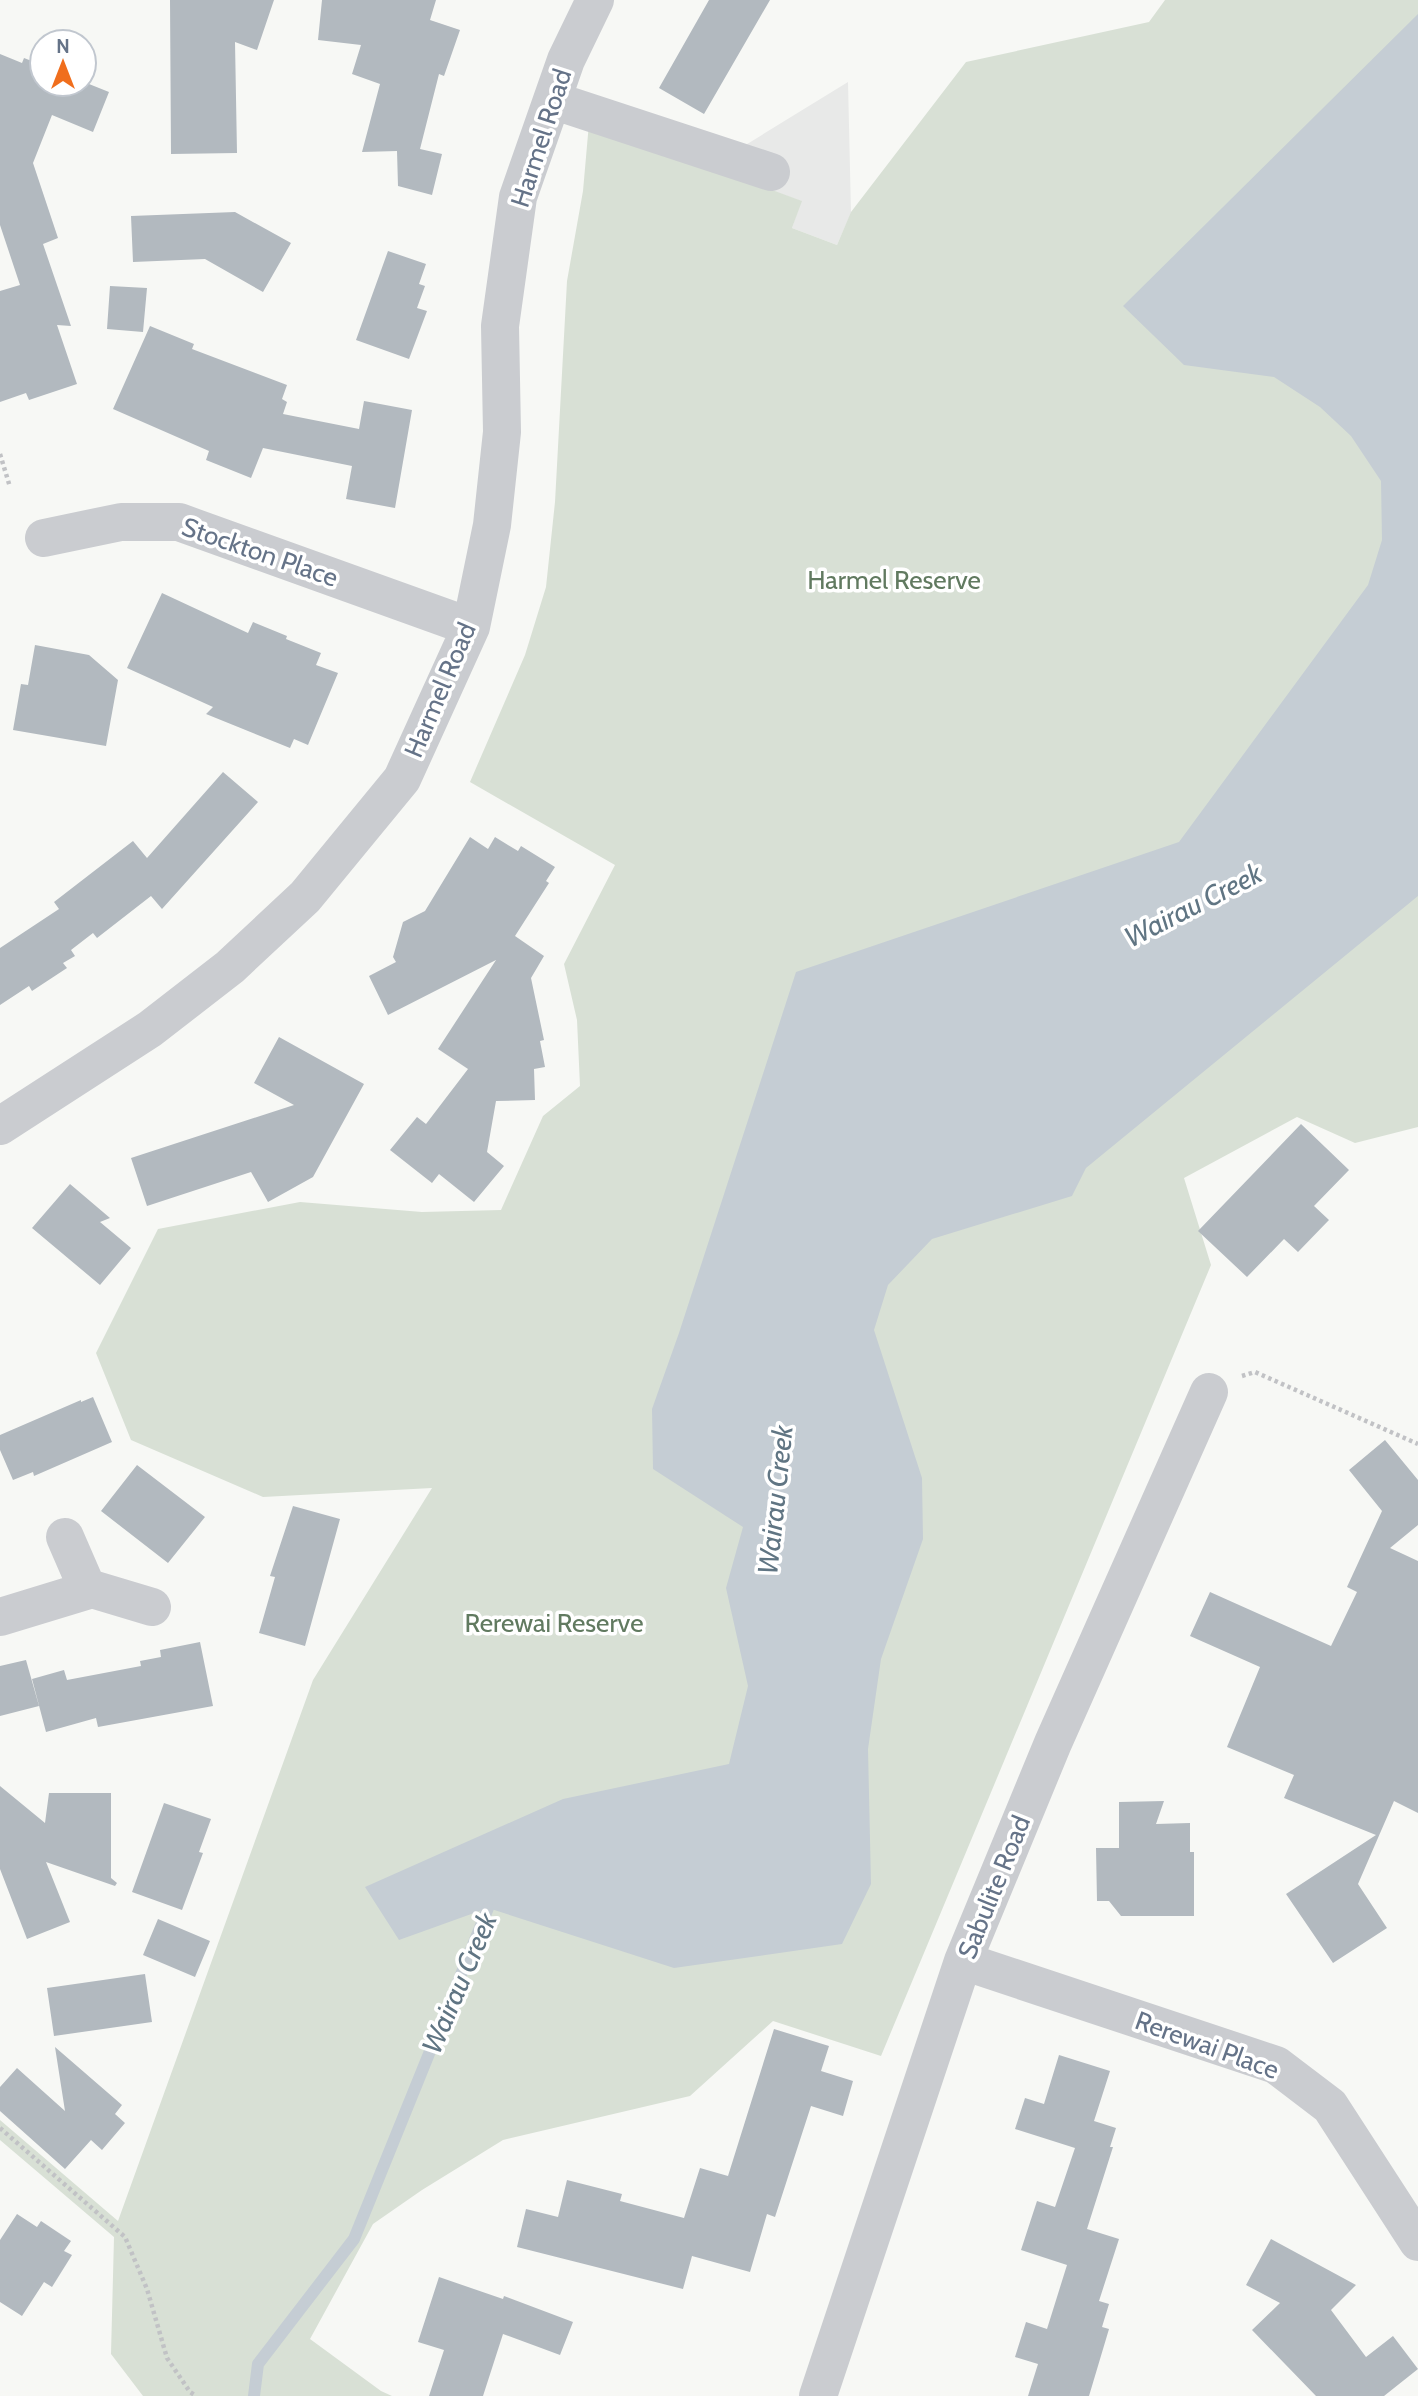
<svg xmlns="http://www.w3.org/2000/svg" width="1418" height="2396" viewBox="0 0 1418 2396" font-family="Cabin,sans-serif">
<style>
.built{fill:#e8e9e8}
.green{fill:#d8e0d5}
.water{fill:#c5cdd4}
.lines{fill:none;stroke-linecap:round;stroke-linejoin:round}
.stream{stroke:#c5cdd4;stroke-width:12}
.building{fill:#b2b9bf}
.path{stroke:#c1c2c5;stroke-width:4.5;stroke-dasharray:3.5 3.5;stroke-linecap:butt}
.minor{stroke:#caccd0;stroke-width:38}
.labels{text-anchor:middle;stroke-width:7;stroke-linejoin:round;paint-order:stroke}
.street-label{font-size:26px;fill:#657388;stroke:#fff}
.park-label{font-size:26px;fill:#617a60;stroke:#fff}
.water-label{font-size:28px;font-style:italic;fill:#607583;stroke:#fff}
</style>
<rect width="100%" height="100%" fill="#f7f8f5"/>
<path class="built" d="M848,82l3,131 -14,32 -45,-17 9,-27 -212,-78 150,26z"/>
<path class="green" d="M1165,0h253v1127l-63,16 -58,-26 -113,61 27,87 -330,791 -108,-35 -83,75 -187,44 -81,50 -49,34 -63,115 71,52 11,5h-249l-32,-42 3,-117 -114,-97v-20l118,101 195,-541 119,-192 -169,9 -132,-57 -35,-87 62,-124 142,-27 122,10 79,-2 42,-94 37,-30 -3,-66 -13,-56 51,-99 -145,-83 55,-127 21,-68 9,-85 12,-221 16,-90 6,-68 213,78 -10,27 45,17 14,-33 115,-150 183,-40z"/>
<path class="water" d="M1418,14v882l-332,272 -14,28 -140,43 -44,46 -14,45 48,148 1,61 -42,120 -13,90 3,135 -29,60 -168,24 -186,-60 -89,32 -34,-53 198,-88 166,-35 19,-78 -22,-98 17,-61 -90,-58 -1,-60 27,-76 117,-361 383,-130 189,-257 14,-45 -1,-59 -30,-45 -31,-29 -46,-30 -90,-12 -61,-59z"/>
<g class="lines">
<path class="stream" d="M254,2396l4,-32 96,-125 134,-331"/>
</g>
<path class="building" d="M170,0h104l-17,50 -22,-8 2,111 -66,1z
M322,0h114l-6,20 30,10 -16,46 -5,-2 -19,75 22,5 -10,41 -34,-9 -1,-35 -35,1 18,-68 -28,-10 9,-29 -43,-5z
M709,0h61l-66,114 -45,-26z
M0,54l22,9 2,-5 18,7v19h42v-2l25,10 -16,40 -41,-17 -19,48 25,75 -15,6 28,82 -14,-1 20,59 -48,16 -3,-7 -26,9v-111l20,-6 -20,-60z
M235,212l56,31 -28,49 -58,-33 -72,3 -2,-46z
M388,251l38,13 -7,20 6,2 -8,22 10,3 -18,48 -53,-19z
M110,286l37,2 -4,44 -36,-3z
M150,326l44,18 -2,5 95,36 -5,14 5,3 -4,12 76,15 5,-28 48,9 -17,98 -49,-9 6,-33 -89,-18 -12,30 -45,-18 3,-9 -96,-42z
M162,593l86,40 5,-11 34,14 -1,3 35,14 -5,12 22,8 -30,72 -14,-6 -4,9 -84,-34 7,-7 -86,-39z
M35,645l54,10 29,25 -12,66 -93,-16 8,-46 7,1z
M223,772l35,30 -96,107 -11,-13 -54,42 -4,-5 -22,17 4,6 -12,7 4,5 -35,23 -3,-5 -29,19v-57l59,-39 -5,-7 79,-61 14,17z
M470,837l18,12 7,-12 23,14 3,-5 34,21 -9,14 3,2 -34,53 29,20 -13,22 13,62 -4,1 5,26 -11,2 1,31 -39,1 -9,51 17,14 -30,36 -35,-28 -7,9 -42,-33 27,-33 9,7 42,-55 -30,-20 58,-89 -108,55 -19,-39 27,-14 -3,-5 10,-35 22,-11z
M279,1037l85,47 -51,93 -45,25 -17,-30 -104,34 -16,-48 163,-53 -40,-22z
M1301,1124l48,46 -35,36 15,14 -31,32 -14,-13 -37,38 -49,-46z
M70,1184l40,34 -10,4 31,26 -31,37 -68,-57z
M93,1397l19,45 -78,34 -1,-4 -20,8 -13,-30v-15l81,-35v2z
M1385,1440l33,40v45l-28,23 28,13v252l-24,-12 -36,83 29,44 -54,35 -47,-69 90,-59 -92,-37 10,-23 -67,-28 33,-80 -70,-31 20,-44 121,54 26,-54 -10,-5 35,-76 -33,-41z
M137,1465l68,52 -37,46 -67,-52z
M293,1506l47,13 -35,127 -46,-13 16,-56 -5,-1z
M200,1642l13,64 -115,21 -2,-9 -50,14 -14,-53 32,-9 3,10 74,-14 -1,-5 21,-4 -1,-7z
M26,1660l13,46 -39,10v-50z
M0,1786l45,37 4,-30h62v85l6,5 -2,3 -69,-24 24,60 -43,17 -27,-70z
M1164,1801l-8,23 34,-1v29h4v64h-73l-12,-15h-12l-1,-53h23v-46z
M164,1803l47,16 -12,33 4,1 -21,57 -50,-18z
M158,1919l52,22 -15,36 -52,-22z
M145,1974l7,48 -98,14 -7,-48z
M774,2029l55,17 -8,25 32,10 -10,35 -32,-10 -36,111 -8,-3 -17,58 -58,-16 -9,33 -166,-42 9,-38 32,8 9,-37 55,14 -2,7 64,17 16,-50 28,8z
M55,2047l67,58 -7,9 10,9 -23,27 -11,-10 -26,29 -65,-58v-24l17,-19 48,43z
M1059,2055l51,16 -16,50 22,7 -6,19h3l-26,82 32,10 -20,62 10,3 -7,23 7,2 -20,67h-61l10,-32 -23,-7 11,-35 21,7 20,-64 -46,-15 16,-49 18,6 20,-59 -60,-19 10,-31 19,6z
M17,2214l20,13 4,-6 30,20 -7,10 8,4 -20,32 -8,-5 -22,34 -22,-14v-62z
M1271,2239l85,46 -25,25 35,47 27,-21 25,33 -34,27h-68l-64,-66 28,-27 -34,-18z
M439,2277l64,22 1,-3 69,26 -13,33 -57,-21 -20,62h-54l15,-46 -26,-8z"/>
<g class="lines">
<path class="path" d="M0,454l10,33
M1242,1376l13,-4 163,72
M0,2128l125,109 22,52 20,69 23,34 6,4"/>
<path class="minor" d="M552,100l219,72
M44,538l77,-16h58l292,105
M0,1126l150,-97 80,-62 75,-70 97,-118 69,-152 21,-102 10,-93 -2,-106 18,-129 48,-137 29,-60
M65,1537l23,53
M0,1617l92,-28 60,18
M963,1961l313,104 54,41 88,136
M818,2396l145,-435 90,-218 156,-351"/>
</g>
<g class="labels">
<g class="street-label">
<text transform="translate(541 138) rotate(-72)" y="9">Harmel Road</text>
<text transform="translate(260 552) rotate(19)" y="9">Stockton Place</text>
<text transform="translate(440 690) rotate(-67)" y="9">Harmel Road</text>
<text transform="translate(994 1887) rotate(-68)" y="9">Sabulite Road</text>
<text transform="translate(1207 2045) rotate(20)" y="9">Rerewai Place</text>
</g>
<g class="park-label">
<text x="894" y="589">Harmel Reserve</text>
<text x="554" y="1632">Rerewai Reserve</text>
</g>
<g class="water-label">
<text transform="translate(1193 905) rotate(-27)" y="10">Wairau Creek</text>
<text transform="translate(775 1500) rotate(-84)" y="10">Wairau Creek</text>
<text transform="translate(459 1983) rotate(-67)" y="10">Wairau Creek</text>
</g>
</g>
<g transform="translate(63 63)"><circle r="33" fill="#ffffff" stroke="#c1c7cf" stroke-width="2"/>
<path d="M0-5L12 26L0 18L-12 26Z" fill="#f06e1d"/>
<text y="-10" font-size="19" font-weight="bold" text-anchor="middle" fill="#657388">N</text>
</g>
</svg>
